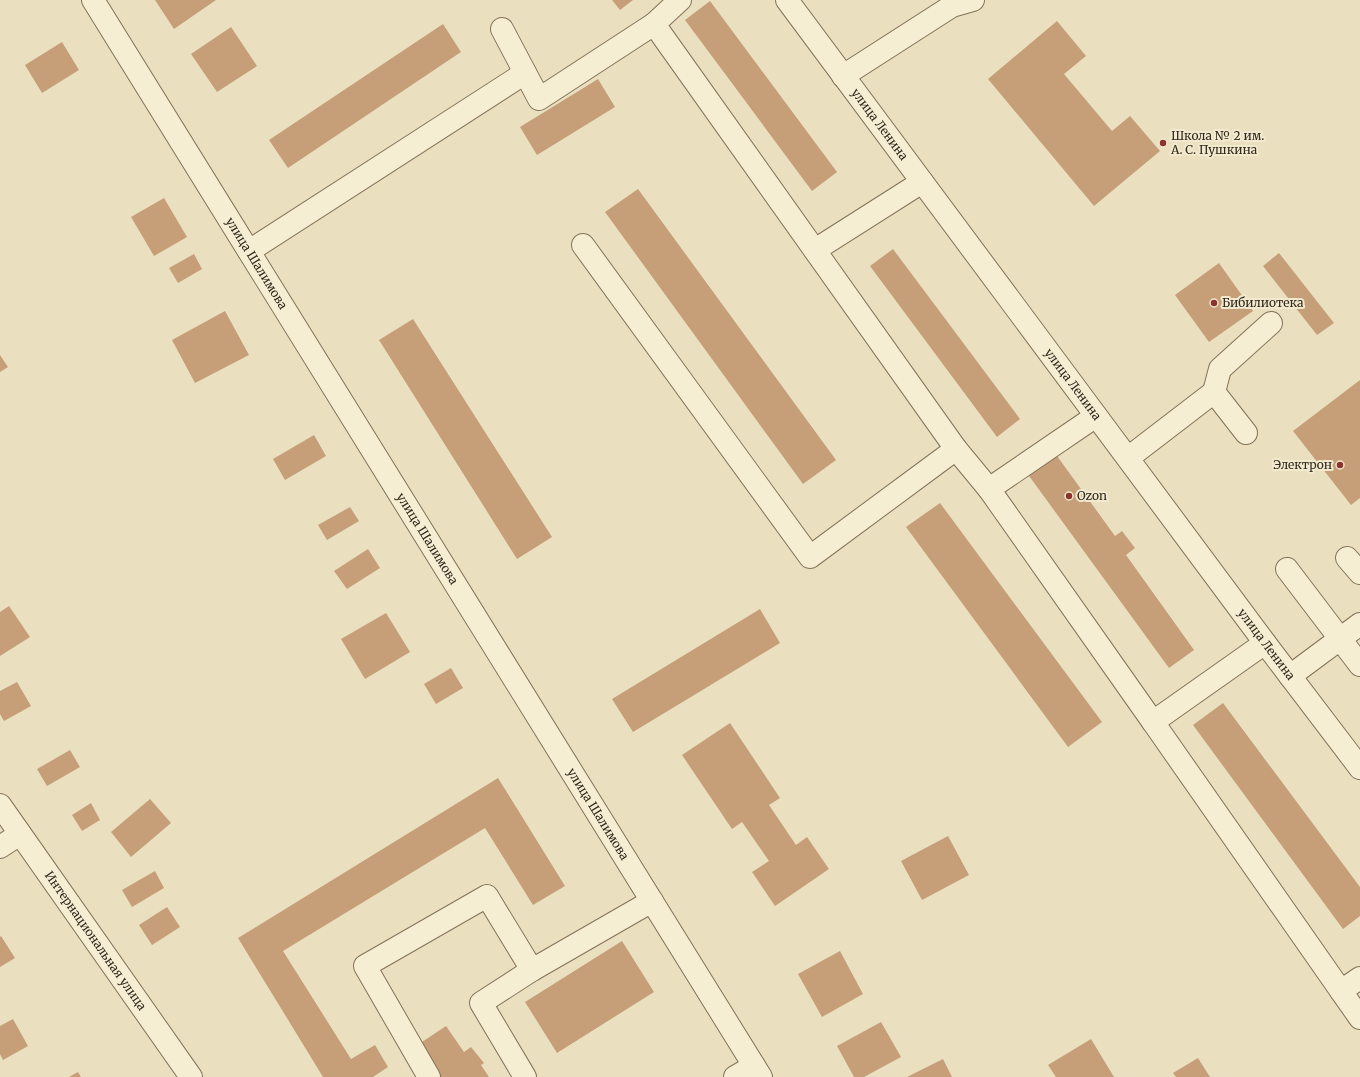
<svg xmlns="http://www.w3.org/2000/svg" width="1360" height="1077" viewBox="0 0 1360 1077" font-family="Merriweather,serif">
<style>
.building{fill:#c69e78}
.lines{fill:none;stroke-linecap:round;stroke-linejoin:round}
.minor-casing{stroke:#827259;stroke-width:24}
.minor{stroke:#f6eed3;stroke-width:22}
.poi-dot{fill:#8d332e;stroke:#f2eacf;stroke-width:1.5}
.labels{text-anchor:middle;stroke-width:4;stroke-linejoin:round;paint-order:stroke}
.street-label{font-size:12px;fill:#33291d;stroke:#f2eacf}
.poi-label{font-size:12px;fill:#33291d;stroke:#f2eacf;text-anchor:start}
</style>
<rect width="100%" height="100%" fill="#eae0c0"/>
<path class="building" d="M155,0h61l-42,29z
M612,0h21l-13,10z
M710,1l127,171 -25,19 -127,-171z
M1057,21l29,35 -22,18 48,57 18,-15 30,35 -66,55 -106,-127z
M443,24l18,28 -173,116 -19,-28z
M231,27l26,39 -40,26 -26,-38z
M62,42l17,28 -37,23 -17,-28z
M598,79l17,28 -78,48 -17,-28z
M638,189l198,271 -33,24 -198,-272z
M164,198l23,39 -33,19 -23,-39z
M893,249l127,170 -23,18 -127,-171z
M1279,253l55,70 -17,12 -54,-69z
M194,254l8,15 -24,14 -9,-15z
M1219,263l34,48 -44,31 -34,-47z
M225,311l24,44 -54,28 -23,-43z
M413,319l139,218 -35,22 -138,-219z
M0,355l8,12 -8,5z
M1360,380v118l-9,7 -58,-74z
M314,435l12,21 -41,24 -12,-21z
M1052,449l63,87 7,-5 13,17 -9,7 68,95 -25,18 -145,-199z
M940,503l162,219 -34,25 -162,-220z
M350,507l9,14 -32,19 -9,-15z
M368,549l12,19 -33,21 -13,-18z
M9,606l21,31 -30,19v-44z
M760,609l20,34 -147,89 -21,-33z
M386,613l24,39 -45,27 -24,-40z
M451,668l12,20 -27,16 -12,-20z
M17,682l14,24 -27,15 -4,-7v-23z
M1223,703l137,184v29l-17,13 -150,-204z
M730,723l50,75 -11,7 27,40 11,-8 22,32 -54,37 -23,-34 17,-11 -27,-39 -10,7 -50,-74z
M70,750l10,17 -33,19 -10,-17z
M498,778l67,108 -32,19 -48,-77 -202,123 68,108 24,-14 13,22 -15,10h-50l-85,-139z
M150,799l21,24 -40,34 -20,-25z
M91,803l9,17 -18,11 -10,-16z
M948,836l21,39 -47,25 -21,-39z
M155,871l9,17 -32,19 -10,-17z
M167,907l13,20 -28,18 -13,-20z
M1,936l14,22 -15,9v-30z
M622,941l32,51 -97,61 -32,-51z
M840,951l23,43 -41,23 -24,-43z
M13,1019l15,27 -25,14 -3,-6v-28z
M881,1022l20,35 -37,20h-10l-17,-31z
M446,1026l18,26 7,-5 13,16 -3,2 8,12h-53l-15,-20 1,-15z
M1091,1039l23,38h-58l-8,-12z
M1198,1058l12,19h-34l-3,-4z
M943,1059l9,18h-45z
M78,1072l3,5h-12z"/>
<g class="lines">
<defs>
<g id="minor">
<path id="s1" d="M93,0l668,1077"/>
<path d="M680,0l-26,24 302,425"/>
<path id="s2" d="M787,0l478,643 95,125"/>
<path d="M502,29l37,70 115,-75"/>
<path d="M843,76l109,-70 21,-6"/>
<path d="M583,245l227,312 146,-108 33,40"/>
<path d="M815,250l107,-68"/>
<path d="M249,251l276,-178"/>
<path d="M1214,392l6,-23 51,-46"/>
<path d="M1096,416l-107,73 164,233"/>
<path d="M1128,458l86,-66 32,41"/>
<path d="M1347,558l13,15"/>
<path d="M1287,569l73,96"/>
<path d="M1265,643l-112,79 188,269 19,-13"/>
<path d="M1290,676l70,-52"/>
<path id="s3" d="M0,805l191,272"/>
<path d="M0,847l20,-13"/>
<path d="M1341,991l19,27"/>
<path d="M429,1077l-64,-111 122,-70 45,74"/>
<path d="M525,1077l-44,-74 51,-33 120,-69"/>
<path d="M735,1077l19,-11"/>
</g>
</defs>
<use href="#minor" class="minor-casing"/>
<use href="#minor" class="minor"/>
</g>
<g class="poi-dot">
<circle cx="1163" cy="143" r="4"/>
<circle cx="1214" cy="303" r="4"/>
<circle cx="1340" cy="465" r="4"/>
<circle cx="1069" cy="496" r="4"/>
</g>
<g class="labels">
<g class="street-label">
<text dy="4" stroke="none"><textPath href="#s2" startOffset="155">улица Ленина</textPath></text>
<text dy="4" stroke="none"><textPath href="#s1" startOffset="310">улица Шалимова</textPath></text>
<text dy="4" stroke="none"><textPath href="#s2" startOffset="479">улица Ленина</textPath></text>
<text dy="4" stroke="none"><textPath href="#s1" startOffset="634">улица Шалимова</textPath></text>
<text dy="4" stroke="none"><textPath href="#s2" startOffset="803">улица Ленина</textPath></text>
<text dy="4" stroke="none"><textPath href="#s1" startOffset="958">улица Шалимова</textPath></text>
<text dy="4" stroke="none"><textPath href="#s3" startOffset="166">Интернациональная улица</textPath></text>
</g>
<g class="poi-label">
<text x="1171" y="140">Школа № 2 им.<tspan x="1171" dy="14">А. С. Пушкина</tspan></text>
<text x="1222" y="307">Бибилиотека</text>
<text x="1332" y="469" text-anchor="end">Электрон</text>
<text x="1077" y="500">Ozon</text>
</g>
</g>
</svg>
